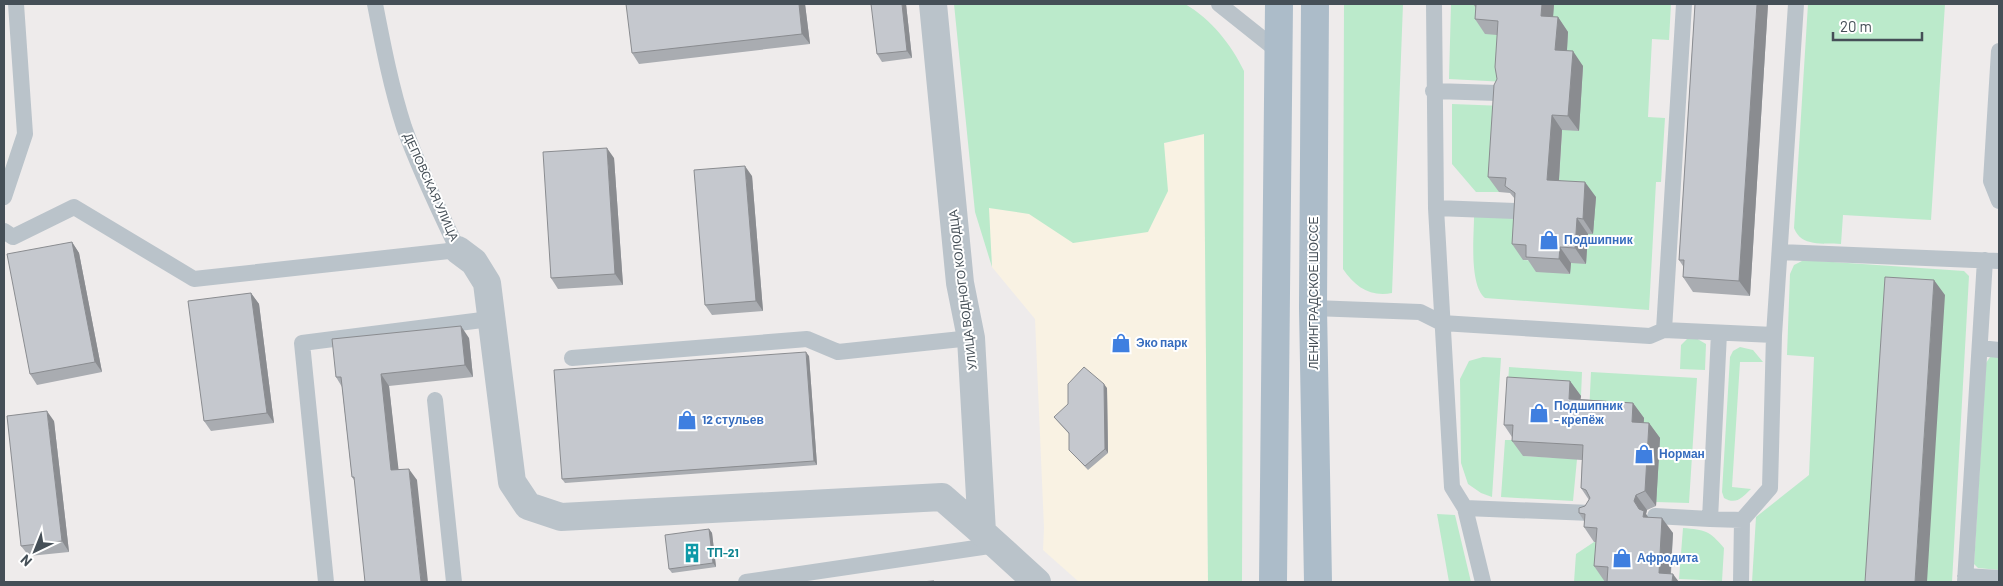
<svg xmlns="http://www.w3.org/2000/svg" width="2003" height="586" viewBox="0 0 2003 586" font-family="Barlow,sans-serif">
<style>
.commercial{fill:#f9f2e3}
.green{fill:#bbeacb}
.lines{fill:none;stroke-linecap:round;stroke-linejoin:round}
.service{stroke:#bac3ca;stroke-width:16}
.minor{stroke:#bac3ca;stroke-width:28}
.primary{stroke:#acbcc9;stroke-width:28}
.wall{fill:#a9acb1}
.shaded-wall{fill:#8a8c90}
.building{fill:#c5c8ce;stroke:#8a8c90}
.labels{text-anchor:middle;stroke-width:4;stroke-linejoin:round;paint-order:stroke}
.street-label{font-size:12px;fill:#454f57;stroke:#fff}
.shop-label{font-size:12px;font-weight:bold;fill:#366cbe;stroke:#fff;text-anchor:start}
.culture-label{font-size:12px;font-weight:bold;fill:#0d838f;stroke:#fff;text-anchor:start}
</style>
<rect width="100%" height="100%" fill="#eeebeb"/>
<path class="commercial" d="M1204,134l4,448h-129l-36,-32 1,-22 -9,-209 -43,-52 -4,-59 138,-56z"/>
<path class="green" d="M954,4h231c26,15 46,40 59,67l-2,511h-34l-4,-448 -40,9 4,48 -20,41 -75,11 -44,-29 -40,-6 3,59 -17,-55z
M1344,4h59l-11,289c-22,4 -37,-6 -49,-24z
M1451,4h30l28,32 -3,46 -57,-3z
M1544,4h127l-2,36 -17,-1 -4,78 17,1 -4,64h-5l-7,128 -164,-12c-16,-13 -11,-62 -11,-81l51,-1 -2,44 14,1 32,13 2,-11h15l-28,-68 4,-65 -20,-99z
M1808,4h137l-14,216 -88,-5 -2,29c-18,-1 -40,3 -47,-16z
M1452,104l52,2 -5,86h-23l-24,-28z
M1804,260l160,11 5,5 -17,306h-200l4,-65 53,-42 5,-118 -27,-2 3,-81 4,-9z
M1694,337l12,7 -1,26 -25,-1 1,-24 6,-6z
M1740,347l13,3 10,12h-23l-8,125 19,2c-9,9 -15,16 -27,9l-2,-6 8,-135 3,-6z
M1483,357l18,1 -9,139 -11,-4 -13,-9 -7,-21 -1,-84 9,-18z
M1990,357h9v213l-21,-2 -4,-4 12,-201z
M1509,367l73,5 -1,24 -30,-2 -44,9z
M1591,372l106,6 -8,125 -33,-1 -67,-88z
M1505,440h19l-1,16 54,3 -4,42 -72,-4z
M1437,514l18,1 16,67h-22z
M1683,528c22,2 26,2 41,20l-2,33 -43,-2z
M1594,542l13,1 -2,38 13,1h-44l2,-28z"/>
<g class="lines">
<path class="service" d="M1219,4l59,47
M1434,4l2,204 16,279 13,21 18,74
M1999,51l-8,130 8,20
M1433,91l65,2
M4,197l21,-63 -9,-130
M1436,208l79,3
M4,231l9,6 61,-30 120,72 264,-29c-19,-40 -39,-81 -54,-123 -13,-40 -21,-82 -29,-123
M1780,252l219,9
M1313,308l107,4 22,11 208,13 14,-6 110,5 22,-331
M1664,330l20,-326
M1719,333l-9,186 32,1
M1980,348l19,2
M572,358l235,-19 31,13 133,-14
M435,400l19,182
M1465,508l126,5
M1655,516l55,3
M1965,576l34,2
M326,582l-24,-239 188,-24
M746,582l250,-37
M1741,582l1,-62 28,-32 4,-153
M1965,582l20,-322"/>
<path class="minor" d="M933,4l27,279 11,55 11,194 55,50
M458,250l16,12 13,21 25,199 16,24 33,11 381,-20 40,35"/>
<path class="primary" d="M1315,4l-2,304 5,274
M1273,582l6,-578"/>
</g>
<path class="wall" d="M805,4l5,40 -171,20 -7,-11z
M906,4l6,54 -30,4 -5,-8z
M1473,4h81l-1,13h5l10,15 -1,19 16,15 -4,65 -17,-1 -3,50 37,17 -3,37h-5l-2,30 -15,-1 -1,11 -34,-2 -8,-12h-5l-11,-16 3,-45 -5,-6 -11,-1 -11,-15 9,-98v-44l-12,-1 -10,-15 1,-11z
M1695,4h73l-18,292 -57,-4 -10,-15v-11l-4,-6z
M614,158l9,127 -65,4 -7,-11z
M752,176l11,135 -51,4 -7,-10z
M72,242l7,11 23,119 -65,13 -7,-11z
M251,293l8,11 15,119 -63,8 -7,-10z
M469,338l4,39 -84,9 9,84 19,10h-63l-2,-3 -10,-90 -6,-10z
M809,356l8,109 -252,18 -3,-4z
M1570,381l11,15 -1,3 53,4 11,15 -1,5h6l11,15 -4,68 -9,4 -1,4 2,3 25,16 -2,41 -66,8 -11,-16 2,-24h-2l-10,-15v-6l-5,-8 6,-7 4,-6 -8,-12 1,-28 -59,-4 -11,-15v-4l-8,-12z
M1107,388l1,65 -20,17 -19,-20v-16l-15,-17z
M54,421l15,131 -40,4 -8,-10z
M709,529l3,4 4,34 -44,6 -3,-4z"/>
<path class="shaded-wall" d="M799,4h6l5,40 -8,-10z
M902,4h4l6,54 -5,-7z
M1542,4h12l-2,27 -11,-15z
M1757,4h11l-18,292 -11,-15z
M1558,17l10,15 -2,33 -11,-15z
M1573,51l10,15 -4,65 -11,-15z
M1552,115l10,15 -4,65 -11,-15z
M607,148l7,10 9,127 -8,-11z
M745,166l7,10 11,135 -7,-10z
M1585,182l11,15 -3,37 -10,-15z
M1577,218l11,16 -2,30 -11,-16z
M72,242l7,11 23,119 -7,-10z
M1560,247l11,16 -1,11 -11,-15z
M1934,280l11,15 -18,287h-12z
M251,293l8,11 15,119 -7,-10z
M461,326l8,12 4,39 -8,-12z
M806,352l3,4 8,109 -3,-4z
M381,374l8,12 11,96 -9,-12z
M1570,381l11,15 -2,18 -10,-15z
M1104,384l3,4 1,65 -3,-4z
M1633,403l11,15 -1,19 -11,-15z
M47,411l7,10 15,131 -7,-11z
M1649,423l11,15 -4,68 -11,-15z
M409,469l8,11 11,102h-7z
M1636,495l11,15 -1,4 8,12v6l-15,-23 -5,-8z
M1662,518l11,15 -3,49 -11,-9z
M709,529l3,4 4,34 -3,-4z
M1673,574l6,8h-7z"/>
<path class="building" d="M626,4h173l3,30 -170,19z
M871,4h31l5,47 -30,3z
M1476,4h66l-1,12 17,1 -3,33 18,1 -5,65 -16,-1 -5,65 38,2 -2,37 -6,-1 -2,30 -15,-1 -1,12 -33,-2v-12l-14,-1 3,-51 -10,-7 1,-8 -18,-1 6,-92 3,-6 -2,-12 3,-46 -23,-2z
M1695,4h62l-18,277 -56,-4 1,-17h-5z
M607,148l8,126 -64,4 -8,-126z
M745,166l11,135 -51,4 -11,-135z
M72,242l23,120 -65,12 -23,-120z
M1885,277l49,3 -19,302h-50z
M251,293l16,120 -63,8 -16,-120z
M461,326l4,39 -84,9 10,96 18,-1 12,113h-56l-11,-105h-2l-11,-100h-5l-4,-38z
M806,352l8,109 -252,18 -8,-109z
M1084,367l20,17 1,65 -20,17 -16,-16v-17l-15,-16 14,-13v-20z
M1507,377l63,4 -1,18 64,4 -1,19 17,1 -4,68 -9,4 -2,6 5,8 5,2 -1,6 19,1 -3,55 14,1 -1,8h-65l1,-15 -14,-1 3,-38 -13,-1 1,-13 -6,-1v-5l6,-2 5,-8 -4,-8 -5,-2 2,-43 -71,-4 1,-16h-9z
M47,411l15,130 -41,5 -14,-130z
M709,529l4,34 -44,6 -4,-34z
M934,581v1h-14z"/>
<defs>
<symbol id="shop-bare" viewBox="-9 -9 18 18"><path d="M-5-2.5h2.3a2.7 3.5 0 0 1 5.4 0H5L5.5 6h-11ZM-1.5-2.5h3a1.5 2.3 0 0 0-3 0Z" fill="#3f7fe0" stroke="#fff" stroke-width="2.5" paint-order="stroke"/></symbol>
<symbol id="building-bare" viewBox="-9 -9 18 18"><path d="M-4-6H4V6H1V3H-1V6H-4ZM-2.5-4.3h1.7v1.8h-1.7ZM.8-4.3h1.7v1.8H.8ZM-2.5-1h1.7V.8h-1.7ZM.8-1h1.7V.8H.8Z" fill="#0f9aa8" stroke="#fff" stroke-width="2.5" paint-order="stroke"/></symbol>
</defs>
<g fill-rule="evenodd">
<use href="#shop-bare" x="1535" y="226" width="28" height="28"/>
<use href="#shop-bare" x="1107" y="329" width="28" height="28"/>
<use href="#shop-bare" x="1525" y="399" width="28" height="28"/>
<use href="#shop-bare" x="673" y="406" width="28" height="28"/>
<use href="#shop-bare" x="1630" y="440" width="28" height="28"/>
<use href="#building-bare" x="678" y="539" width="28" height="28"/>
<use href="#shop-bare" x="1608" y="544" width="28" height="28"/>
</g>
<g class="labels">
<g class="street-label">
<text transform="translate(431 187) rotate(66)" y="4">ДЕПОВСКАЯ УЛИЦА</text>
<text transform="translate(963 290) rotate(-97)" y="4">УЛИЦА ВОДНОГО КОЛОДЦА</text>
<text transform="translate(1314 293) rotate(-90)" y="4">ЛЕНИНГРАДСКОЕ ШОССЕ</text>
</g>
<g class="shop-label">
<text x="1564" y="244">Подшипник</text>
<text x="1136" y="347">Эко парк</text>
<text x="1554" y="410">Подшипник<tspan x="1554" dy="14">- крепёж</tspan></text>
<text x="702" y="424">12 стульев</text>
<text x="1659" y="458">Норман</text>
<text x="1637" y="562">Афродита</text>
</g>
<g class="culture-label">
<text x="707" y="557">ТП-21</text>
</g>
</g>
<rect width="2003" height="586" fill="none" stroke="#454f57" stroke-width="10"/>
<g transform="translate(35 551) rotate(223)" stroke="#ffffff" stroke-width="4" paint-order="stroke">
<path d="M0-4L9 19L0 12L-9 19Z" fill="#454f57"/>
<text y="-8" font-size="14" font-weight="bold" text-anchor="middle" fill="#454f57">N</text>
</g>
<path d="M1833 32v8h89v-8" fill="none" stroke="#454f57" stroke-width="2.5"/>
<text x="1840" y="32" font-size="15" fill="#454f57" stroke="#ffffff" stroke-width="4" paint-order="stroke">20 m</text>
</svg>
